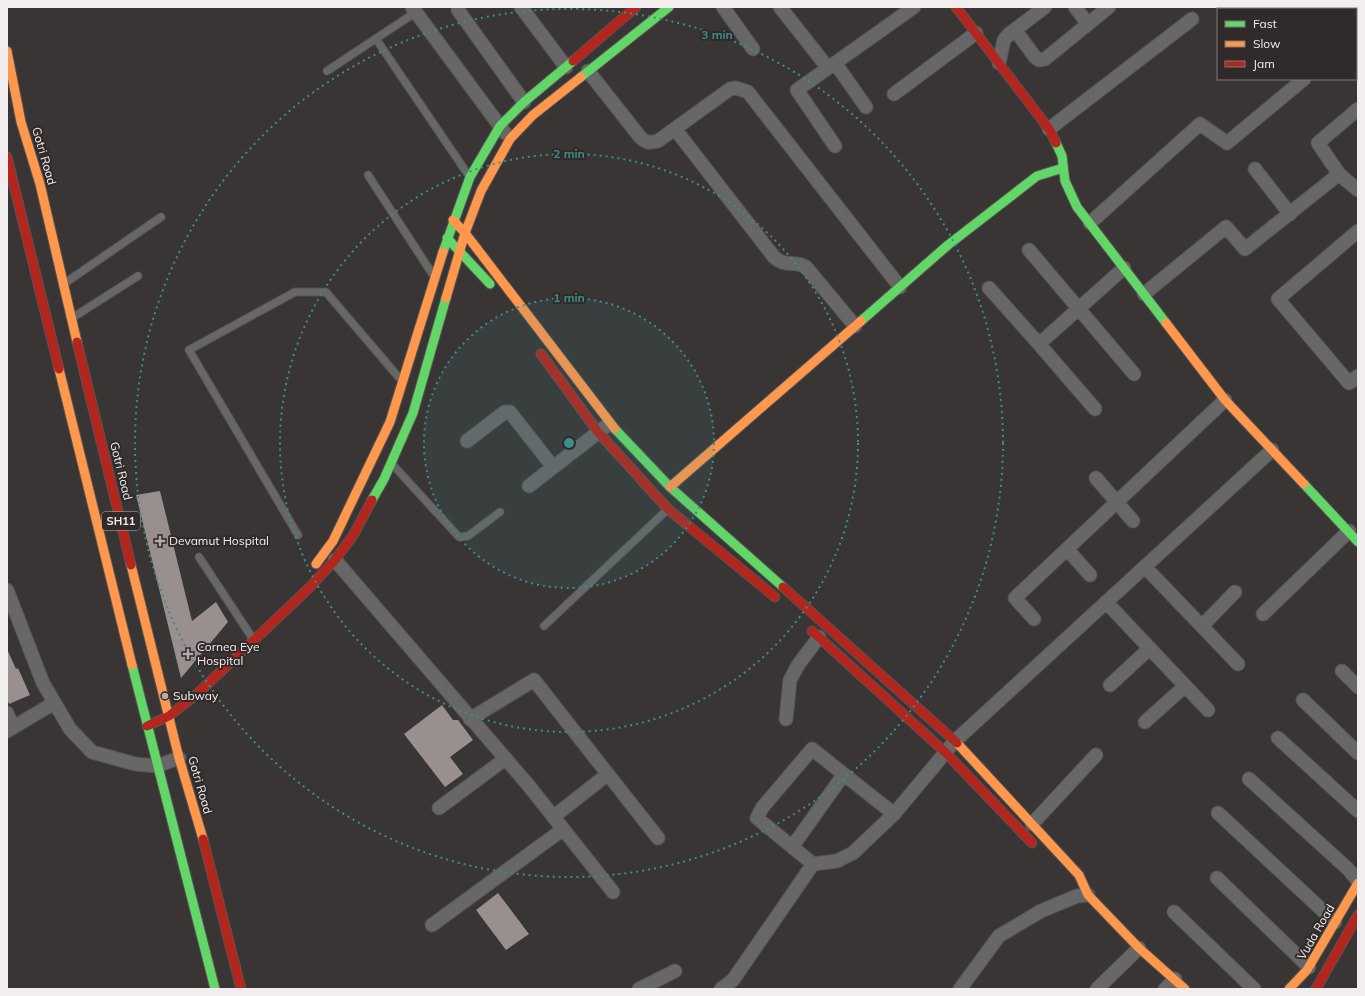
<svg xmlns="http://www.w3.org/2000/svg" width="1365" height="996" viewBox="0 0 1365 996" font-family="Mulish,sans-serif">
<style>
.building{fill:#998f8f}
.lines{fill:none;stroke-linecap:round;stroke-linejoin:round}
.lane-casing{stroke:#565353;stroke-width:9}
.street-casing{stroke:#565353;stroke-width:15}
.fast-casing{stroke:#565353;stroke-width:11}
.slow-casing{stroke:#565353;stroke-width:11}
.jam-casing{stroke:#565353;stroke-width:11}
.lane{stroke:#676767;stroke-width:7}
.street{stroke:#676767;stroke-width:13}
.fast{stroke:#63d668;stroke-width:9}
.slow{stroke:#ff974d;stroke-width:9}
.jam{stroke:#b3261e;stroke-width:9}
.ring{fill:none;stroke:#3c8e88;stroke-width:2;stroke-dasharray:2 4}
.poi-dot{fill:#b1adad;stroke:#302a2a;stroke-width:1.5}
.labels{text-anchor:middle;stroke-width:4;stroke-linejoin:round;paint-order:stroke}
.shield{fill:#302a2a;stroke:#b8b2b3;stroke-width:1}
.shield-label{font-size:11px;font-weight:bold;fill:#f2edee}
.street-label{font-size:12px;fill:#f2edee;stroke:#302a2a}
.poi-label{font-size:12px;fill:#f2edee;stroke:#302a2a;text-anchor:start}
.centre{fill:#3c8e88;stroke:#302a2a;stroke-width:2}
.ring-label{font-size:12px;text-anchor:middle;font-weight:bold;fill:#3c8e88;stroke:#302a2a;stroke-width:4;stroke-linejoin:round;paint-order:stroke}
</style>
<rect width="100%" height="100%" fill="#393535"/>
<path class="building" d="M160,491l32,130 24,-19 12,20 -47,56 -45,-183z
M7,649l9,20 2,-1 12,27 -21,9 -2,-6z
M442,705l11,15h5l15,20 -23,17 13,17 -18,13 -41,-53z
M498,893l31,41 -23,16 -30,-40z"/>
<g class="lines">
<defs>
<path id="lane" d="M376,39l93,137
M327,71l89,-59
M368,175l65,100
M65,283l96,-66
M72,318l66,-42
M392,464l67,73 9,-1 32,-24
M298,535l-109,-185 106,-58h31l75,88
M199,557l54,82
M544,626l124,-117"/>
<path id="street" d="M412,7l93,126
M521,7l45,60
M723,7l30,42
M780,7l48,61
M1075,7l13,17
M1285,9l2,-2
M458,10l66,92
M1015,30l20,27 4,3 6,-1 64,-52
M1356,34l2,-2
M835,63l31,44
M999,63l5,-23 5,-6 36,-27
M588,71l52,66c6,6 10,6 18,4l72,-52 6,-1 12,4 152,195
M894,94l82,-61
M675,129l99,128c12,11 20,3 32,10l49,59
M1049,129l143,-110
M835,146l-38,-56 117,-83
M1255,169l35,45
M1339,174l-21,-31 40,-34
M1090,223l110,-99 27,19 77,-64
M1358,231l-80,68 71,84 9,-7
M1029,250l105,124
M989,288l50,56 85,-76
M1144,294l82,-67 19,22 94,-75 19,16
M1039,344l56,65
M467,441l38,-29h5l43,55
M1096,478l37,43
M529,486l76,-59
M1067,549l23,26
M335,560l194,226 84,106
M1145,567l93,97
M7,590l36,93 27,46 22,23 43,12 22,2 22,-8
M1106,602l102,108
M1263,614l86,-83
M1034,619l-19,-21 210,-198
M1202,626l33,-34
M1342,671l16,16
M1110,685l40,-37
M1303,700l55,53
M7,713l6,14
M470,719l64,-39 124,158
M786,719l4,-39 8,-15 21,-28
M1145,722l40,-36
M7,731l47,-28
M1278,738l80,73
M1249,779l99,90 10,12
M439,808l66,-49
M1218,813l117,109
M553,817l55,-43
M1032,824l64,-69
M792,847l52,-73
M813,864l24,-3 16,-8 41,-39
M1217,878l92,89
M1174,912l80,77
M432,925l130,-95
M639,989l36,-18
M721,989l12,-9 80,-116 -56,-46 5,-10 50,-59 82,65 61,-73 317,-291
M960,989l39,-53 42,-25 36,-15 11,-1
M1097,989l42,-41
M1165,989l10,-10"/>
<path id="fast" d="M581,77l88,-70
M1056,143l6,13 3,25 12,26 89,116
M447,238l43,46
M443,252l27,-75 30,-51 24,-24 49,-41
M861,321l87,-76 89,-69 26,-8
M615,429l55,58 113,100
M1304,484l54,58
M372,500l12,-21 29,-66 33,-115
M132,665l83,324"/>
<path id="slow" d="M7,51l14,71 19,62 37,158
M453,220l12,13 150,196
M446,298l19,-65 16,-42 29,-52 23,-24 48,-38
M1166,323l59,77 79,84
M59,369l73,296
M670,487l191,-166
M316,564l17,-23 57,-119 53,-170
M131,565l48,193 24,81
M957,743l122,132 9,20 51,53 46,41
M1289,989l18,-19 51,-87"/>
<path id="jam" d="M956,7l93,122 7,14
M573,61l63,-54
M7,157l52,212
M77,342l54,223
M541,354l57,78 70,77 107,88
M783,587l174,156
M812,631l134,122 86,90
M147,726l22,-10 28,-22 112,-106 26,-28 19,-26 18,-34
M203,839l38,150
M1316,989l42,-74"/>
</defs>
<use href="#lane" class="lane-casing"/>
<use href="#street" class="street-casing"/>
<use href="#fast" class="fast-casing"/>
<use href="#slow" class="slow-casing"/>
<use href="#jam" class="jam-casing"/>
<use href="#lane" class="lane"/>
<use href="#street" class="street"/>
<use href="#fast" class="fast"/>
<use href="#slow" class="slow"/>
<use href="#jam" class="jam"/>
</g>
<circle cx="569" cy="443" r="145" fill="#3c8e88" fill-opacity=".12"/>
<g class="ring">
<circle cx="569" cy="443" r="145"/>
<circle cx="569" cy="443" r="289"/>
<circle cx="569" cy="443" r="434"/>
</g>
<g class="poi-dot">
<path d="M158 535h4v4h4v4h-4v4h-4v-4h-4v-4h4z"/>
<path d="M186 648h4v4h4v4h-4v4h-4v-4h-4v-4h4z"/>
<circle cx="165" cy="696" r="4"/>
</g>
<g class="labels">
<rect class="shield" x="102" y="512" width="38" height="18" rx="3"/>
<g class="shield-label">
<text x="121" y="525">SH11</text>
</g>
<g class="street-label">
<text transform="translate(44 156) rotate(74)" y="4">Gotri Road</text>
<text transform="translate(121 471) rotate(76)" y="4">Gotri Road</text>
<text transform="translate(200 785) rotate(74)" y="4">Gotri Road</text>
<text transform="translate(1316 932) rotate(-60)" y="4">Vuda Road</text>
</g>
<g class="poi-label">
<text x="169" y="545">Devamut Hospital</text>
<text x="197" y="651">Cornea Eye<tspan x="197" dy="14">Hospital</tspan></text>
<text x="173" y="700">Subway</text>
</g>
</g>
<circle cx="569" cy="443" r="6" class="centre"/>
<g class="ring-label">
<text x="717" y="39">3 min</text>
<text x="569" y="158">2 min</text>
<text x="569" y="302">1 min</text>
</g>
<rect width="1365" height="996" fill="none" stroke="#f2edee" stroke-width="16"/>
<rect x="1217" y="8" width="140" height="72" fill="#302a2a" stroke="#7e7878"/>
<rect x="1225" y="21" width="20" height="6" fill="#63d668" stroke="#7e7878"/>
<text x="1253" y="28" font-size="12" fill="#f2edee">Fast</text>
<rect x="1225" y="41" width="20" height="6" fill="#ff974d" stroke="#7e7878"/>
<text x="1253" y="48" font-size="12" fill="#f2edee">Slow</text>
<rect x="1225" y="61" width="20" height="6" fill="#b3261e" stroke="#7e7878"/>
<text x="1253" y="68" font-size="12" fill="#f2edee">Jam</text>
</svg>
